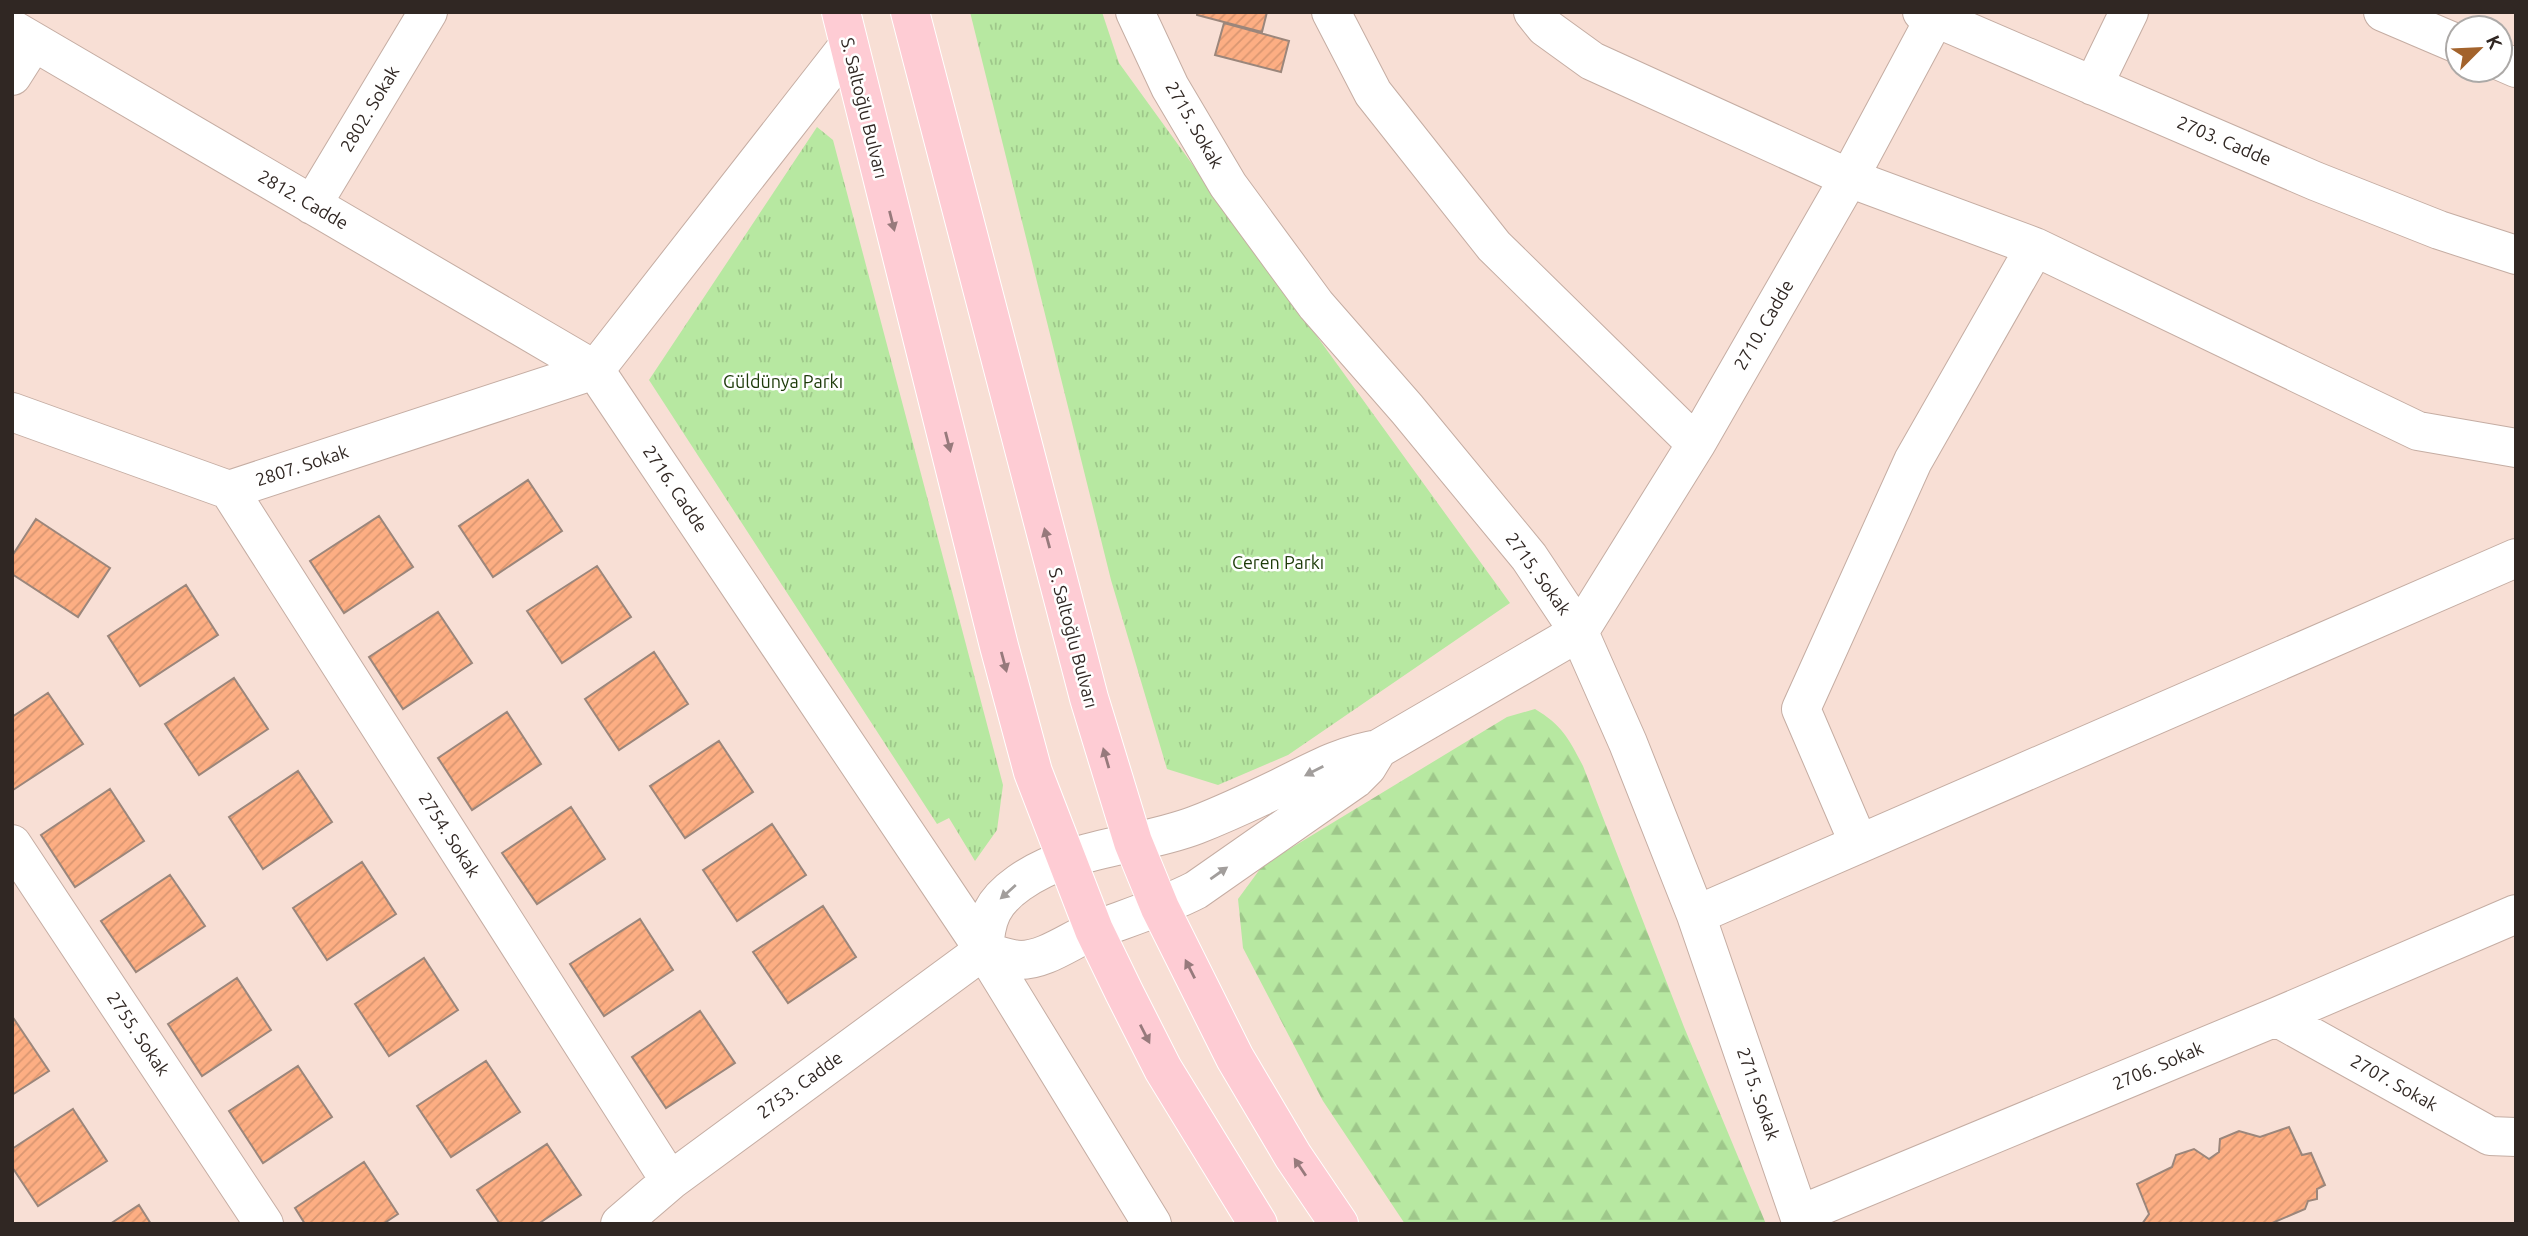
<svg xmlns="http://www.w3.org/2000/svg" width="2528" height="1236" viewBox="0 0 2528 1236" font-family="Ubuntu,sans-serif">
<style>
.grass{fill:url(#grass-tufts)}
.forest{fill:url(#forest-firs)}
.building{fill:url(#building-hatch);stroke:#9b867b;stroke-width:2}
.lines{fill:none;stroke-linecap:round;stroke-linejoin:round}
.minor-casing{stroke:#c5ada3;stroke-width:40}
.major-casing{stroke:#fff;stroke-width:40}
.minor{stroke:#fff;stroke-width:38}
.major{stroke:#feccd4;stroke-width:38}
.oneway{fill:#977a7c}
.oneway2{fill:#a29e9c}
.labels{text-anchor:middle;stroke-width:5;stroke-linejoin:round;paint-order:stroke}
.street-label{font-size:18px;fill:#302723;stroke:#fff}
.park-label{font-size:18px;fill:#1c3a08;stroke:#fff}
</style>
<defs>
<pattern id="grass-tufts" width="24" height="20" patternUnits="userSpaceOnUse" patternTransform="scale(1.75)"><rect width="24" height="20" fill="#b7e8a1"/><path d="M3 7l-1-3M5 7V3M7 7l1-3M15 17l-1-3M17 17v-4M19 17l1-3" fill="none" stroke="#9ec78a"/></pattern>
<pattern id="forest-firs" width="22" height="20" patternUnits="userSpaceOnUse" patternTransform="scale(1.75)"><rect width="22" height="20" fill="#b7e8a1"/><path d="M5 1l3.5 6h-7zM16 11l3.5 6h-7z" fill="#9ec78a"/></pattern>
<pattern id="building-hatch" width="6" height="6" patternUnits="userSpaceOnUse" patternTransform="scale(1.75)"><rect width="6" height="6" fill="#fdae83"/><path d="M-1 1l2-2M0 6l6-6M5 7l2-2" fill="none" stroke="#d99671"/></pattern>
</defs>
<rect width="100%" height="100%" fill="#f8dfd5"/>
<path class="grass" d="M970,12h132l17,51 391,540 -222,152 -70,30 -51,-16 -56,-189z
M817,127l16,13 170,645 -6,45 -22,31 -26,-43 -12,6 -288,-444z"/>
<path class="forest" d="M1535,709c27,16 34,30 48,57l101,261 82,197h-361l-82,-123 -80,-153 -5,-49 25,-34 244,-148z"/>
<path class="building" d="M1197,12h70l-5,20 -65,-17z
M1224,23l65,18 -8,31 -66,-17z
M528,480l34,51 -69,46 -34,-51z
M379,516l34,51 -69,46 -34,-52z
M36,519l74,49 -32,49 -66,-43v-18z
M597,566l34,51 -69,46 -35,-52z
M186,585l32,50 -78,51 -32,-50z
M438,612l34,51 -69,46 -34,-52z
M654,652l34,52 -69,46 -34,-51z
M234,678l34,51 -69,46 -34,-51z
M48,693l35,51 -70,46 -1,-73z
M507,712l34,52 -69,46 -34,-52z
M719,741l34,51 -68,46 -35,-52z
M298,771l34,51 -69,47 -34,-52z
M110,789l34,52 -69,46 -34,-52z
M571,807l34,52 -68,45 -35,-51z
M772,824l34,51 -69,46 -34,-51z
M362,862l34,52 -69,46 -34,-52z
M170,875l35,51 -69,46 -35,-51z
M823,906l33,51 -68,46 -35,-51z
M640,919l33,51 -69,46 -34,-52z
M424,958l34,52 -69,46 -34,-52z
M237,978l34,52 -69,46 -34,-52z
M700,1011l35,52 -69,45 -34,-51z
M14,1019l35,52 -37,24v-74z
M486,1061l34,51 -69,45 -34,-51z
M298,1066l34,51 -69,46 -34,-52z
M73,1109l34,52 -69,45 -26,-39v-18z
M2289,1127l13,28 9,-2 14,32 -8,4v10l-9,2 -3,8 -35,15h-128l7,-10 -12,-30 35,-17 4,-12 18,-6 15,10 10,-7 1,-13 19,-8 21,6z
M547,1144l34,51 -43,29h-38l-23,-34z
M364,1162l34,52 -15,10h-78l-10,-16z
M139,1205l12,19h-41z"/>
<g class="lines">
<defs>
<path id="minor" d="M1135,12l35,75 58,98 88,120 91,104 122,148 50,75 49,111 68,172 106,309
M1331,12l42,81 121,153 202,198
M1533,12l12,15 47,34 257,117 186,69
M1922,12l393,169 124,49 77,25
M2383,12l75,32
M12,29l583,341
M848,46l-253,324 389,580 168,274
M2500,61l16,7
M12,76l21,-33
M2093,86l36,-74
M312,205l116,-193
M12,412l217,78 366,-120
M229,490l441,691
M12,844l252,380
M1859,844l-58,-135 112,-248 122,-214 383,184 98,17
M1696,915l820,-357
M984,950c2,-32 8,-48 35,-67 52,-37 120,-36 177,-58 28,-11 56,-24 83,-37 33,-16 62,-33 99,-39l201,-117 117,-188 153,-266 89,-166
M984,950c12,5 23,9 36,10 26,0 52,-21 75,-30 35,-13 68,-23 101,-40l159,-111 12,-12 11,-18
M2276,1017l214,119 26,1
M1799,1215l477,-198 240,-103
M620,1224l50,-43 314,-231"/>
<path id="major" d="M841,12l158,634 34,126 61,158 30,62 39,77 95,155
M910,12l179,686 44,144 27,66 75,150 58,98 46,68"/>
</defs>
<use href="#minor" class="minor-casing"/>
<use href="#major" class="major-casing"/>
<use href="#minor" class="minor"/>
<use href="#major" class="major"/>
</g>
<defs><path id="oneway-solid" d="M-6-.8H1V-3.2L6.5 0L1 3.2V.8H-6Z" transform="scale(1.75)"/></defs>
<g class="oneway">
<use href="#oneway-solid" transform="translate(892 221) rotate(76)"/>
<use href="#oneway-solid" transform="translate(948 442) rotate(76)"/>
<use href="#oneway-solid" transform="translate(1047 538) rotate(-105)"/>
<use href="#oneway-solid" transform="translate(1004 662) rotate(75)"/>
<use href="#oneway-solid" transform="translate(1106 758) rotate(-106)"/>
<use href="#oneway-solid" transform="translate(1190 969) rotate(-117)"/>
<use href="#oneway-solid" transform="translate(1145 1034) rotate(63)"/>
<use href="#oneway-solid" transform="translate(1300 1167) rotate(-124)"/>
</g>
<g class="oneway2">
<use href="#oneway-solid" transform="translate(1314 771) rotate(153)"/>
<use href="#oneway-solid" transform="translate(1219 873) rotate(-35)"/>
<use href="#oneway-solid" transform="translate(1008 892) rotate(138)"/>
</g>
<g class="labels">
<g class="street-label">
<text transform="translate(864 108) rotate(76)" y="6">S. Saltoğlu Bulvarı</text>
<text transform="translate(370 109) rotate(-59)" y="6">2802. Sokak</text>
<text transform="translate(1194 125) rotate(60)" y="6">2715. Sokak</text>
<text transform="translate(2224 141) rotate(23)" y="6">2703. Cadde</text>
<text transform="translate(303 200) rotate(30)" y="6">2812. Cadde</text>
<text transform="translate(1764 325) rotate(-60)" y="6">2710. Cadde</text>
<text transform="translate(302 466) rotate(-18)" y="6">2807. Sokak</text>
<text transform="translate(675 489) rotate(56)" y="6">2716. Cadde</text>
<text transform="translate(1538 574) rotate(54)" y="6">2715. Sokak</text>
<text transform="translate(1073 638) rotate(75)" y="6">S. Saltoğlu Bulvarı</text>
<text transform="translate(449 835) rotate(57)" y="6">2754. Sokak</text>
<text transform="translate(138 1034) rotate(56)" y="6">2755. Sokak</text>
<text transform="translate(2158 1066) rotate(-23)" y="6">2706. Sokak</text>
<text transform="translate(2394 1083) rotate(29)" y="6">2707. Sokak</text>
<text transform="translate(800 1085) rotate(-36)" y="6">2753. Cadde</text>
<text transform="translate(1758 1094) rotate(71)" y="6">2715. Sokak</text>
</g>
<g class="park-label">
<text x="783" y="388">Güldünya Parkı</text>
<text x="1278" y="569">Ceren Parkı</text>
</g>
</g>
<rect width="2528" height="1236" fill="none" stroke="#302723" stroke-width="28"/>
<g transform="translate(2479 49) rotate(66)"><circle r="33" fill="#ffffff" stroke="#aca9a7" stroke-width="2"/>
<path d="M0-5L12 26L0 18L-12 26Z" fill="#a3632c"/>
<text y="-10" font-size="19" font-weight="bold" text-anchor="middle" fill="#302723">K</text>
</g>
</svg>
